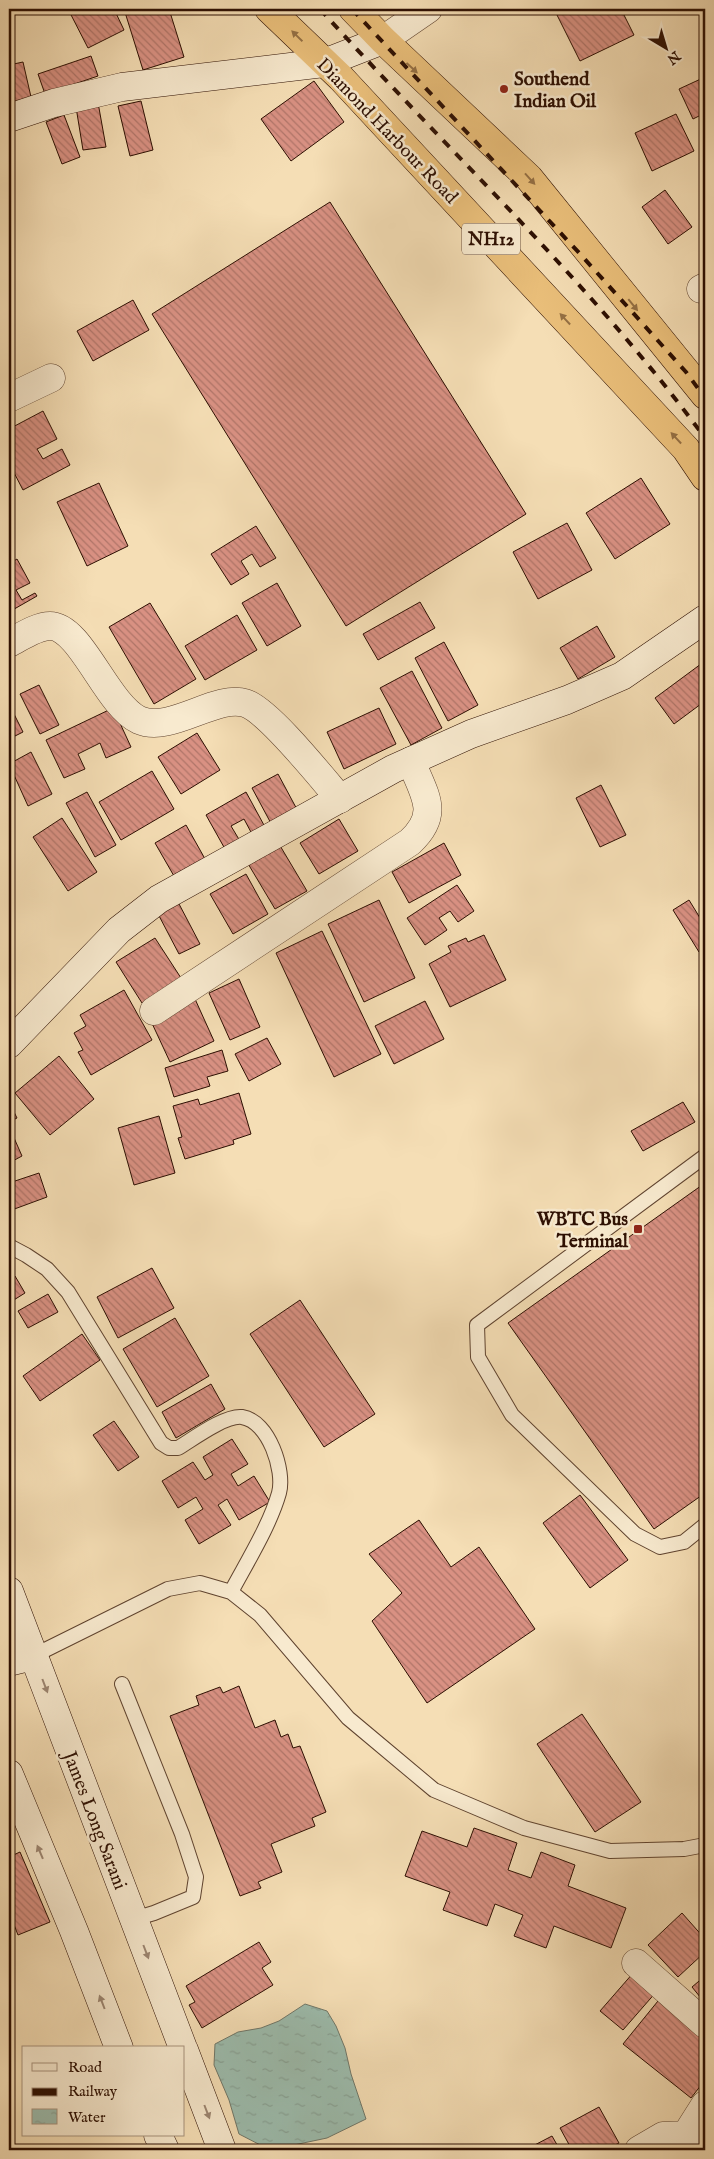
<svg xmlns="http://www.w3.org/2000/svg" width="714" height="2159" viewBox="0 0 714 2159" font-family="'IM FELL English',serif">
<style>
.water{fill:url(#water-ripples);stroke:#707769}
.building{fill:url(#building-back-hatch);stroke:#2d0f02}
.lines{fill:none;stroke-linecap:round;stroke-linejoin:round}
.lane-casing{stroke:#5f432f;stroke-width:16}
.street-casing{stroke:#5f432f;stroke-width:29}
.secondary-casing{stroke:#2d0f02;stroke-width:29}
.highway-casing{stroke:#2d0f02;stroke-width:29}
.lane{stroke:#f8eacf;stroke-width:14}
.street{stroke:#f8eacf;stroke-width:28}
.secondary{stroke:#f8eacf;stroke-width:28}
.highway{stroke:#eabf7a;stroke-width:28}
.rail{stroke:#2d0f02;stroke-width:4;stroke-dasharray:9 9;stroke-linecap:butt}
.oneway{fill:#957044}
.oneway2{fill:#9d8773}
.poi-dot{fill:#8f2418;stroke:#f8eacf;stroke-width:2}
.labels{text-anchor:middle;stroke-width:5;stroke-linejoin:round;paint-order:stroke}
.shield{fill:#f8eacf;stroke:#6a5140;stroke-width:1}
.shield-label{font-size:18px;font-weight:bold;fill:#2d0f02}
.poi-label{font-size:19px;font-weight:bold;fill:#2d0f02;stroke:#f8eacf;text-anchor:start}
.street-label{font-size:19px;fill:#2d0f02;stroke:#f8eacf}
</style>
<defs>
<pattern id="water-ripples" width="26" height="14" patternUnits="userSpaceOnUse" patternTransform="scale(1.25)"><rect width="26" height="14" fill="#9cbcad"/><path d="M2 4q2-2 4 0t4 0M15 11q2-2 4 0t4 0" fill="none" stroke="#87a093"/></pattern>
<pattern id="building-back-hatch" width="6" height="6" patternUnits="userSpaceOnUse" patternTransform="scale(1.25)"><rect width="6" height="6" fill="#d99183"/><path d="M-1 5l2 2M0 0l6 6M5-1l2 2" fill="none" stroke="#b07569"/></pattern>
</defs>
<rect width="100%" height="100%" fill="#f5deb5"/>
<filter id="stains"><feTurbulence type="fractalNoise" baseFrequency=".004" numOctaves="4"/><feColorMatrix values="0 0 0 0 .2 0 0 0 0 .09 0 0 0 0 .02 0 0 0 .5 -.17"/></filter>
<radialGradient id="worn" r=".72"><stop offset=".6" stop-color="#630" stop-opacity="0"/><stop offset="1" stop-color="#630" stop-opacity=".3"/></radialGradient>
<path class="water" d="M305,2004l22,7 9,15 9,22 6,26 15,45 -39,19 -57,12 -31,-16 -10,-34 -15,-35 1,-21 23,-12 23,-4 18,-7z"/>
<path class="building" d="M68,9h46l10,21 -36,18z
M124,9h45l15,48 -41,13z
M554,9h67l13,26 -54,26z
M91,56l7,20 -53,18 -7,-20z
M23,62l8,35 -22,6v-38z
M705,77v36l-12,6 -14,-30z
M314,81l30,41 -53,39 -30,-42z
M97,97l9,50 -23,3 -8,-49z
M141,101l12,49 -23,6 -12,-50z
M676,114l18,37 -42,20 -17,-38z
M64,115l16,42 -18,7 -16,-42z
M665,190l27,37 -24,17 -26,-37z
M330,202l196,312 -180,112 -194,-312z
M133,300l16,30 -56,31 -16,-30z
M43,411l14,28 -20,10 6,10 19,-10 8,16 -47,25 -14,-27v-34z
M641,478l29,46 -55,35 -29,-46z
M99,483l29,63 -41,20 -30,-64z
M567,523l25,47 -54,29 -25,-47z
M256,526l20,32 -16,9 -8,-13 -11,7 8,13 -18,11 -20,-31z
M9,543l5,10 -5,3z
M17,559l13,24 -14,7 6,10 13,-7 2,3 -28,16v-48z
M277,583l24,43 -34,20 -25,-43z
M420,602l15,26 -57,32 -15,-26z
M150,603l46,76 -42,25 -45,-77z
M237,615l20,35 -52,30 -20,-34z
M597,626l18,31 -37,22 -18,-31z
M444,642l34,63 -30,16 -33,-63z
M705,661v40l-31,23 -19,-26z
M412,671l30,57 -31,17 -31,-57z
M39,685l20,40 -19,9 -20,-40z
M9,704l14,28 -14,7z
M113,708l18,39 -25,11 -6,-15 -22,11 7,15 -21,9 -18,-38z
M379,708l17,36 -52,25 -17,-37z
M197,733l23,37 -39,24 -23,-37z
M31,752l21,42 -24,12 -19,-42z
M152,771l22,38 -53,31 -22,-38z
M278,774l22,41 -26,14 -22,-41z
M601,785l25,50 -26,12 -24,-49z
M87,792l29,53 -21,12 -29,-54z
M246,792l19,35 -13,7 -8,-15 -13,7 9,15 -15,8 -19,-34z
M62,818l35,54 -29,19 -35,-54z
M339,819l19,32 -39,23 -19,-31z
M186,825l23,41 -31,17 -23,-40z
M444,843l17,32 -52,28 -17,-31z
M279,844l28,47 -32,18 -28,-47z
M246,874l22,40 -35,20 -23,-40z
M457,885l17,26 -16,11 -8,-11 -11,7 8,12 -22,15 -18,-27z
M379,900l36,78 -51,24 -36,-78z
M689,900l16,26v22l-6,4 -26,-42z
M178,902l22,42 -21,10 -22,-42z
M322,931l59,123 -47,23 -58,-124z
M484,935l22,45 -56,27 -21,-43 22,-12 -3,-6 18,-8 2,4z
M155,938l26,40 -39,25 -26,-41z
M239,979l21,48 -30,13 -21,-47z
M124,990l28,50 -61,35 -13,-23 5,-2 -9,-17 12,-7 -6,-11z
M195,999l19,42 -44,21 -20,-43z
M425,1001l19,38 -50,25 -19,-38z
M267,1038l14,26 -32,17 -14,-27z
M222,1050l6,21 -21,6 3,9 -36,11 -9,-29z
M59,1056l35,43 -44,36 -35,-42z
M239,1093l12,41 -18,6 1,4 -49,15 -7,-21 4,-1 -9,-31 25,-7 2,6z
M9,1102l8,16 -8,4z
M683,1102l12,20 -52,29 -12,-20z
M159,1116l16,57 -41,12 -16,-57z
M11,1131l11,25 -13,7v-31z
M39,1173l8,24 -38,14v-28z
M705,1183v310l-51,36 -146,-206z
M152,1268l22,40 -56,30 -21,-41z
M9,1275l2,3 4,-2 10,17 -16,10z
M48,1294l10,18 -30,16 -10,-17z
M300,1300l75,114 -51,33 -74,-113z
M175,1318l34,58 -52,31 -34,-58z
M82,1334l18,26 -60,41 -17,-25z
M211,1384l14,25 -49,29 -14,-26z
M114,1421l25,36 -21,14 -25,-36z
M232,1439l16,25 -17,10 7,12 16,-10 16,26 -31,18 -12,-21 -9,6 13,20 -32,19 -14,-24 18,-11 -7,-12 -18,11 -16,-27 31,-19 12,18 8,-5 -10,-18z
M580,1495l48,65 -38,28 -47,-65z
M419,1520l32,47 28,-20 56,82 -108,74 -55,-82 30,-28 -33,-39z
M239,1686l16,42 20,-8 6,17 7,-3 5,14 7,-2 26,66 -14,6 3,8 -44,18 11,28 -24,10 3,6 -21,8 -70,-180 29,-11 -3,-9 24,-9 3,6z
M582,1714l59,88 -46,30 -58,-88z
M474,1828l43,15 -9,27 23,8 10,-26 34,13 -7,21 58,22 -15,40 -57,-22 -8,22 -32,-12 9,-21 -28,-11 -8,22 -44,-16 7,-18 -45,-16 17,-45 45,16z
M20,1852l30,70 -32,13 -9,-23v-55z
M682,1913l23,26v13l-27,25 -30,-32z
M259,1942l12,20 -9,6 11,17 -71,43 -13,-23 6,-3 -9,-16z
M634,1972l23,19 -34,39 -23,-19z
M705,1976v27l-13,-16z
M658,2001l47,37v42l-14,18 -68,-54z
M599,2107l20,36 -14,7h-33l-12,-22z
M552,2136l8,14h-35z
M26,2145l3,5h-16z"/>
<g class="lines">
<defs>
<path id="lane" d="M705,1156l-228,169 1,32 34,58 123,119 25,13 24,-5 21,-17
M9,1246l17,9 21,14 21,23 93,151 8,5h9c15,-9 47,-33 64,-31 27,4 43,54 37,76 -9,32 -32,69 -48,99
M33,1656l135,-67 32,-6 31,9 29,23 88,103 86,72 90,38 86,23 74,-2 21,-4
M122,1684l60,150 14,43 -3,20 -39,16 -20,6"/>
<path id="street" d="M383,40l45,-31
M701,289l4,-2
M9,398l42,-20
M9,643c12,-6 28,-17 41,-17 31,0 56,78 89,94 31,14 77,-26 106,-17 23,7 77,75 95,96
M154,1011l256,-169c31,-29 14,-47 1,-81
M636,1963l69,61
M686,2135l19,-30
M639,2150l24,-14 23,-1 19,15"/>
<path id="secondary" d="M9,118l45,-15 68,-16 202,-24 59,-23
M9,1044l110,-114 40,-31 234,-130 78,-35 96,-34 55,-24 83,-57
M9,1591l174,457
M9,1662l24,-6
M9,1774l65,157 45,117
M184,2050l38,100
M158,2135l7,15"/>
<path id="highway" d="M269,9l72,69 345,371 19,28
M353,9l30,31 146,138 176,217"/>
</defs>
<use href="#lane" class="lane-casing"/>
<use href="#street" class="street-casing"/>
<use href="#secondary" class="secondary-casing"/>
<use href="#highway" class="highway-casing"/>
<use href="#lane" class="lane"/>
<use href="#street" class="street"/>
<use href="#secondary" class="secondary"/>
<use href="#highway" class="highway"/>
<path class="rail" d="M320,9c128,142 272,275 385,429
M352,9l230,247 104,116 19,26"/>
</g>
<defs><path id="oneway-solid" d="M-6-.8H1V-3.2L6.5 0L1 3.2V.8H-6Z" transform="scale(1.25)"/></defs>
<g class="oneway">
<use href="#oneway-solid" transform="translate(297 36) rotate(-136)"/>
<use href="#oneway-solid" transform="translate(412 68) rotate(43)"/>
<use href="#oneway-solid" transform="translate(530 179) rotate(48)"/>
<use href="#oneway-solid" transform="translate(633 305) rotate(51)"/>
<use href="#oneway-solid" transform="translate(565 319) rotate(-133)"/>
<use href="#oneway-solid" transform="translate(676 438) rotate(-133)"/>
</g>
<g class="oneway2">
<use href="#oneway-solid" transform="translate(45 1686) rotate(69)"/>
<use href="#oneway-solid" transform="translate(40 1852) rotate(-113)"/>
<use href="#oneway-solid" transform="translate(146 1952) rotate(69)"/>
<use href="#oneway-solid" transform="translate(102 2002) rotate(-111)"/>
<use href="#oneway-solid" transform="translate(207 2112) rotate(69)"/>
</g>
<g class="poi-dot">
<circle cx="504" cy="89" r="5"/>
<rect x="633" y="1224" width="10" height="10" rx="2.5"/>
</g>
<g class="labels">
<rect class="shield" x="462" y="223.5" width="58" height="31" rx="4"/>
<g class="shield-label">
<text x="491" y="245">NH12</text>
</g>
<g class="poi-label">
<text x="514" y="85">Southend<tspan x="514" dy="22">Indian Oil</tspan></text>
<text x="628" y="1225" text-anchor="end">WBTC Bus<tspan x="628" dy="22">Terminal</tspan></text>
</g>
<g class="street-label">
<text transform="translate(388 130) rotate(46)" y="7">Diamond Harbour Road</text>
<text transform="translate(96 1820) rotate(69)" y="7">James Long Sarani</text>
</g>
</g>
<rect width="714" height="2159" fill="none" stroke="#f5deb5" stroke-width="30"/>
<rect x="10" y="10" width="694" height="2139" fill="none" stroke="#2d0f02" stroke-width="2.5"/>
<rect x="15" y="15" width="684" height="2129" fill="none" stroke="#2d0f02"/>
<rect x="22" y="2046" width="162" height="90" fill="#f8eacf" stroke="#a7927d"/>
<rect x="32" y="2063" width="25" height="8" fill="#f8eacf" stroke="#a7927d"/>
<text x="68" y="2072" font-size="15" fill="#2d0f02">Road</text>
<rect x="32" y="2088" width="25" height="8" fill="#2d0f02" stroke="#a7927d"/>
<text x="68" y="2096" font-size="15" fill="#2d0f02">Railway</text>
<rect x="32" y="2109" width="25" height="15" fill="url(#water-ripples)" stroke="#a7927d"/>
<text x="68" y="2122" font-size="15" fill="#2d0f02">Water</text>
<g transform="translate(666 48) rotate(142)" stroke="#f8eacf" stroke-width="4" paint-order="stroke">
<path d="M0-4L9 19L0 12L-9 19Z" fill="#2d0f02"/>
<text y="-8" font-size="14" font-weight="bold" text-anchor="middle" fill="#2d0f02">N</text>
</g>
<rect width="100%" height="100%" filter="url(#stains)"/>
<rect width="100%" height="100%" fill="url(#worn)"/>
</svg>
